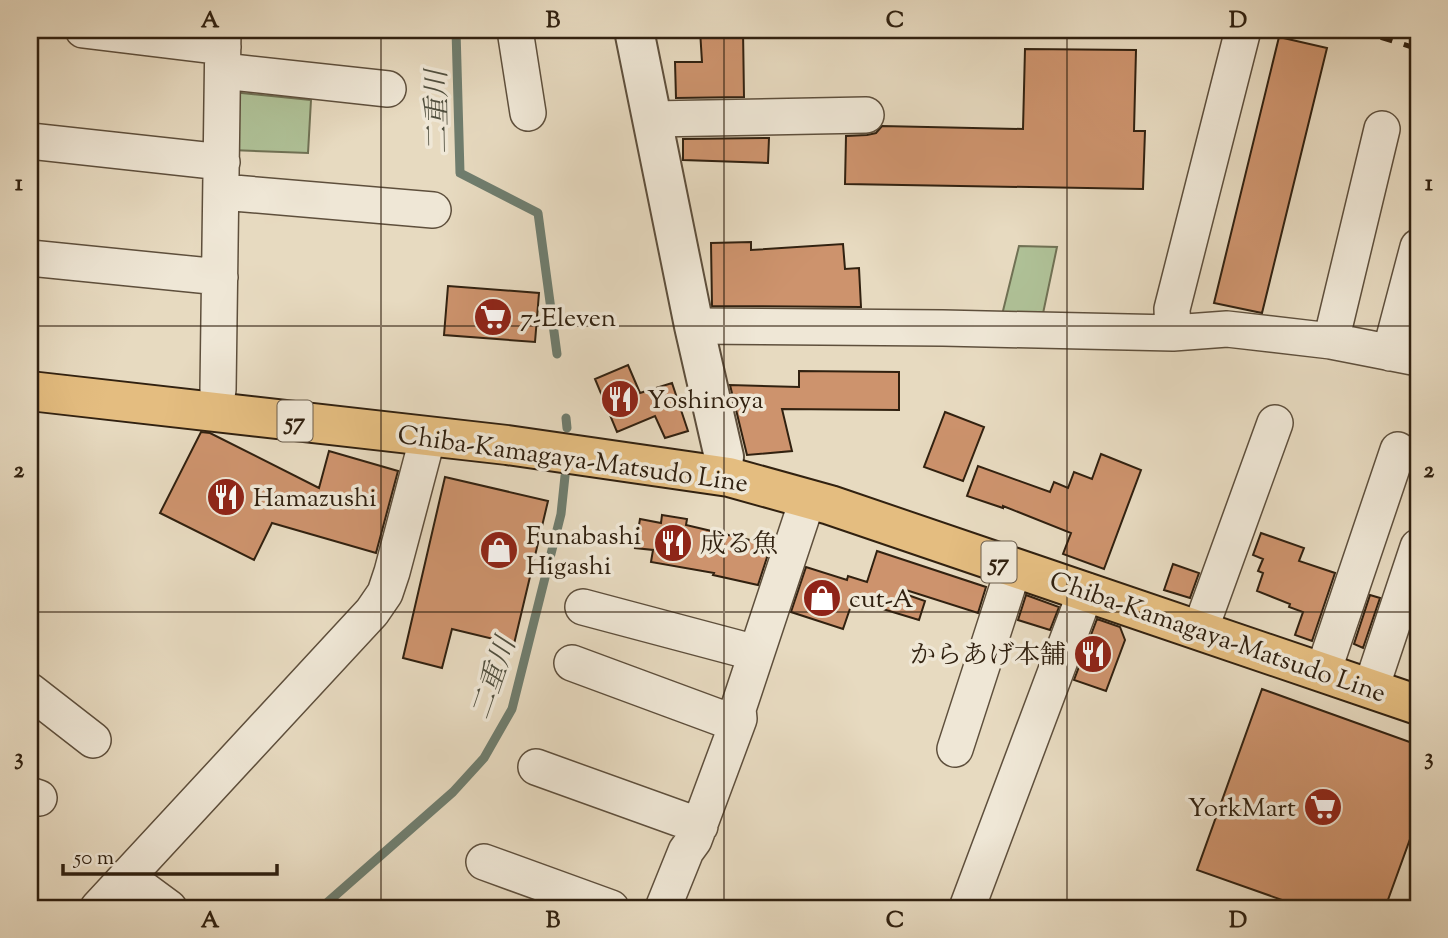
<svg xmlns="http://www.w3.org/2000/svg" width="1448" height="938" viewBox="0 0 1448 938" font-family="'Sorts Mill Goudy','Noto Serif JP',serif">
<style>
.green{fill:#afc197;stroke:#707154;stroke-width:2}
.lines{fill:none;stroke-linecap:round;stroke-linejoin:round}
.stream{stroke:#6f7d6e;stroke-width:9}
.building{fill:#cd936d;stroke:#312110;stroke-width:2}
.minor-casing{stroke:#5e4f3c;stroke-width:38}
.tertiary-casing{stroke:#5e4f3c;stroke-width:42}
.primary-casing{stroke:#312110;stroke-width:42}
.minor{stroke:#efe7d6;stroke-width:35}
.tertiary{stroke:#efe7d6;stroke-width:38}
.primary{stroke:#e4bd80;stroke-width:38}
.rail{stroke:#312110;stroke-width:5;stroke-dasharray:12 12;stroke-linecap:butt}
.grid{fill:none;stroke:#312110;stroke-width:2;stroke-opacity:0.55}
.labels{text-anchor:middle;stroke-width:7;stroke-linejoin:round;paint-order:stroke}
.shield{fill:#efe7d6;stroke:#6a5c4b;stroke-width:2}
.shield-label{font-size:24px;font-weight:bold;fill:#312110}
.poi-label{font-size:26px;fill:#312110;stroke:#efe7d6;text-anchor:start}
.street-label{font-size:26px;fill:#312110;stroke:#efe7d6}
.water-label{font-size:28px;font-style:italic;fill:#504f3f;stroke:#efe7d6}
.neatline{fill:none;stroke:#312110;stroke-width:2.5}
.grid-label{font-size:23px;text-anchor:middle;font-weight:bold;fill:#312110}
</style>
<rect width="100%" height="100%" fill="#e7dac0"/>
<filter id="stains"><feTurbulence type="fractalNoise" baseFrequency=".00286" numOctaves="4"/><feColorMatrix values="0 0 0 0 .2 0 0 0 0 .09 0 0 0 0 .02 0 0 0 .5 -.17"/></filter>
<radialGradient id="worn" r=".72"><stop offset=".6" stop-color="#630" stop-opacity="0"/><stop offset="1" stop-color="#630" stop-opacity=".3"/></radialGradient>
<path class="green" d="M232,92l79,8 -3,53 -77,-3z
M1019,246l38,1 -16,76h-41z"/>
<g class="lines">
<path class="stream" d="M456,30l4,143 78,40 19,141
M566,418l1,10
M321,908l132,-116 31,-34 28,-49 49,-195 4,-38"/>
</g>
<path class="building" d="M700,30h43l1,67 -68,1 -1,-36h27z
M1279,37l48,11 -65,265 -48,-10z
M1025,49l111,1 -2,81h11l-2,58 -298,-5 1,-48 21,-1 9,-2 6,-7 141,3z
M769,138l-1,25 -85,-3v-21z
M751,242v8l92,-6 2,25 14,-1 2,39 -149,-1 -1,-63z
M448,286l91,7 -4,49 -91,-7z
M628,365l12,28 32,-10 16,48 -23,7 -10,-22 -38,16 -22,-53z
M799,371l100,1v38l-117,-1 10,42 -45,4 -17,-70 69,2z
M945,412l39,15 -21,54 -39,-14z
M201,432l9,1 109,55 10,-37 69,20 -22,82 -104,-30 -18,37 -94,-47z
M1101,454l40,16 -37,99 -41,-15 8,-21 -68,-27v2l-36,-12 11,-30 72,26 4,-10 14,6 6,-16 18,7z
M445,477l103,24 -34,143 -62,-15 -10,39 -39,-10z
M662,515l25,4 -1,6 85,20 -13,40 -45,-10 1,-2 -63,-11 2,-12 -18,-2 5,-29 21,4z
M1261,533l43,15 -5,13 36,12 -23,68 -17,-6 8,-23 -14,-5 1,-3 -33,-13 6,-18 -5,-2 5,-12 -10,-4z
M877,551l109,36 -8,26 -72,-23 -1,4 20,7 -6,19 -66,-20 -10,29 -52,-17 15,-45 41,13 1,-4 19,6z
M1173,564l26,9 -9,25 -26,-8z
M1026,595l33,12 -9,23 -32,-10z
M1370,595l10,3 -17,50 -9,-4z
M1097,619l23,8 5,13 -19,51 -32,-11z
M1262,689l156,56v72l-33,91h-80l-108,-38z"/>
<g class="lines">
<defs>
<path id="minor" d="M83,30l140,17
M515,30l13,83
M223,71l165,18
M652,119l214,-4
M30,141l192,21
M222,192l211,18
M30,258l190,19
M694,326l249,2 230,5 54,-4 104,12 87,17
M1173,333l-1,-24 71,-279
M1331,341l51,-212
M1390,353l28,-106
M218,390l5,-360
M583,607l173,46
M1200,630l75,-207
M572,663l165,61
M1323,672l75,-222
M1371,688l47,-141
M30,691l63,49
M955,749l59,-182
M536,767l164,59
M30,795l9,3
M484,862l127,46
M127,877l42,31
M98,908l274,-296 13,-19 7,-21 36,-136
M663,908l23,-57 8,-11 45,-121 -1,-10 70,-211
M967,908l119,-317"/>
<path id="tertiary" d="M634,30l60,296 30,131"/>
<path id="primary" d="M30,391l477,54 222,32 101,28 588,200"/>
</defs>
<use href="#minor" class="minor-casing"/>
<use href="#tertiary" class="tertiary-casing"/>
<use href="#primary" class="primary-casing"/>
<use href="#minor" class="minor"/>
<use href="#tertiary" class="tertiary"/>
<use href="#primary" class="primary"/>
<path class="rail" d="M1358,30l60,19
M1412,30l6,2"/>
</g>
<path class="grid" d="M381,30v878M724,30v878M1067,30v878M30,326h1388M30,612h1388"/>
<defs>
<symbol id="supermarket-disc" viewBox="-11 -11 22 22"><circle r="9.5" fill="#8f2418" stroke="#efe7d6"/><path d="M-6-5.5h2.5l.6 2H6L4.5 2H-2.5L-4.4-4H-6ZM-1.5 3.2a1.3 1.3 0 1 0 .1 0ZM3 3.2a1.3 1.3 0 1 0 .1 0Z" fill="#fff"/></symbol>
<symbol id="restaurant-disc" viewBox="-11 -11 22 22"><circle r="9.5" fill="#8f2418" stroke="#efe7d6"/><path d="M-5-6h1v4h1v-4h1v4h1v-4h1v5L-1.5 .5V6h-2V.5L-5-1ZM5-6V6H3V1.5H1.5Q1.5-4 5-6Z" fill="#fff"/></symbol>
<symbol id="shop-disc" viewBox="-11 -11 22 22"><circle r="9.5" fill="#8f2418" stroke="#efe7d6"/><path d="M-5-2.5h2.3a2.7 3.5 0 0 1 5.4 0H5L5.5 6h-11ZM-1.5-2.5h3a1.5 2.3 0 0 0-3 0Z" fill="#fff"/></symbol>
</defs>
<g fill-rule="evenodd">
<use href="#supermarket-disc" x="471" y="295" width="44" height="44"/>
<use href="#restaurant-disc" x="598" y="377" width="44" height="44"/>
<use href="#restaurant-disc" x="204" y="475" width="44" height="44"/>
<use href="#restaurant-disc" x="651" y="521" width="44" height="44"/>
<use href="#shop-disc" x="477" y="528" width="44" height="44"/>
<use href="#shop-disc" x="800" y="576" width="44" height="44"/>
<use href="#restaurant-disc" x="1071" y="632" width="44" height="44"/>
<use href="#supermarket-disc" x="1301" y="785" width="44" height="44"/>
</g>
<g class="labels">
<g class="shield">
<rect x="277.5" y="400.5" width="35" height="41" rx="5"/>
<rect x="981.5" y="541.5" width="35" height="41" rx="5"/>
</g>
<g class="shield-label">
<text x="295" y="429">57</text>
<text x="999" y="570">57</text>
</g>
<g class="poi-label">
<text x="520" y="326">7-Eleven</text>
<text x="647" y="408">Yoshinoya</text>
<text x="253" y="506">Hamazushi</text>
<text x="526" y="544">Funabashi<tspan x="526" dy="30">Higashi</tspan></text>
<text x="700" y="552">成る魚</text>
<text x="849" y="607">cut-A</text>
<text x="1066" y="663" text-anchor="end">からあげ本舗</text>
<text x="1296" y="816" text-anchor="end">YorkMart</text>
</g>
<g class="street-label">
<text transform="translate(573 458) rotate(8)" y="9">Chiba-Kamagaya-Matsudo Line</text>
<text transform="translate(1218 636) rotate(19)" y="9">Chiba-Kamagaya-Matsudo Line</text>
</g>
<g class="water-label">
<text transform="translate(436 112) rotate(-91)" y="10">二重川</text>
<text transform="translate(492 678) rotate(-71)" y="10">二重川</text>
</g>
</g>
<rect width="1448" height="938" fill="none" stroke="#e7dac0" stroke-width="77"/>
<path d="M63 864v10h214v-10" fill="none" stroke="#312110" stroke-width="3.5"/>
<text x="74" y="864" font-size="21" fill="#312110" stroke="#efe7d6" stroke-width="5" paint-order="stroke">50 m</text>
<rect x="38" y="38" width="1372" height="862" class="neatline"/>
<g class="grid-label">
<text x="210" y="27">A</text>
<text x="553" y="27">B</text>
<text x="895" y="27">C</text>
<text x="1238" y="27">D</text>
<text x="19" y="190">1</text>
<text x="1429" y="190">1</text>
<text x="19" y="477">2</text>
<text x="1429" y="477">2</text>
<text x="19" y="764">3</text>
<text x="1429" y="764">3</text>
<text x="210" y="927">A</text>
<text x="553" y="927">B</text>
<text x="895" y="927">C</text>
<text x="1238" y="927">D</text>
</g>
<rect width="100%" height="100%" filter="url(#stains)"/>
<rect width="100%" height="100%" fill="url(#worn)"/>
</svg>
